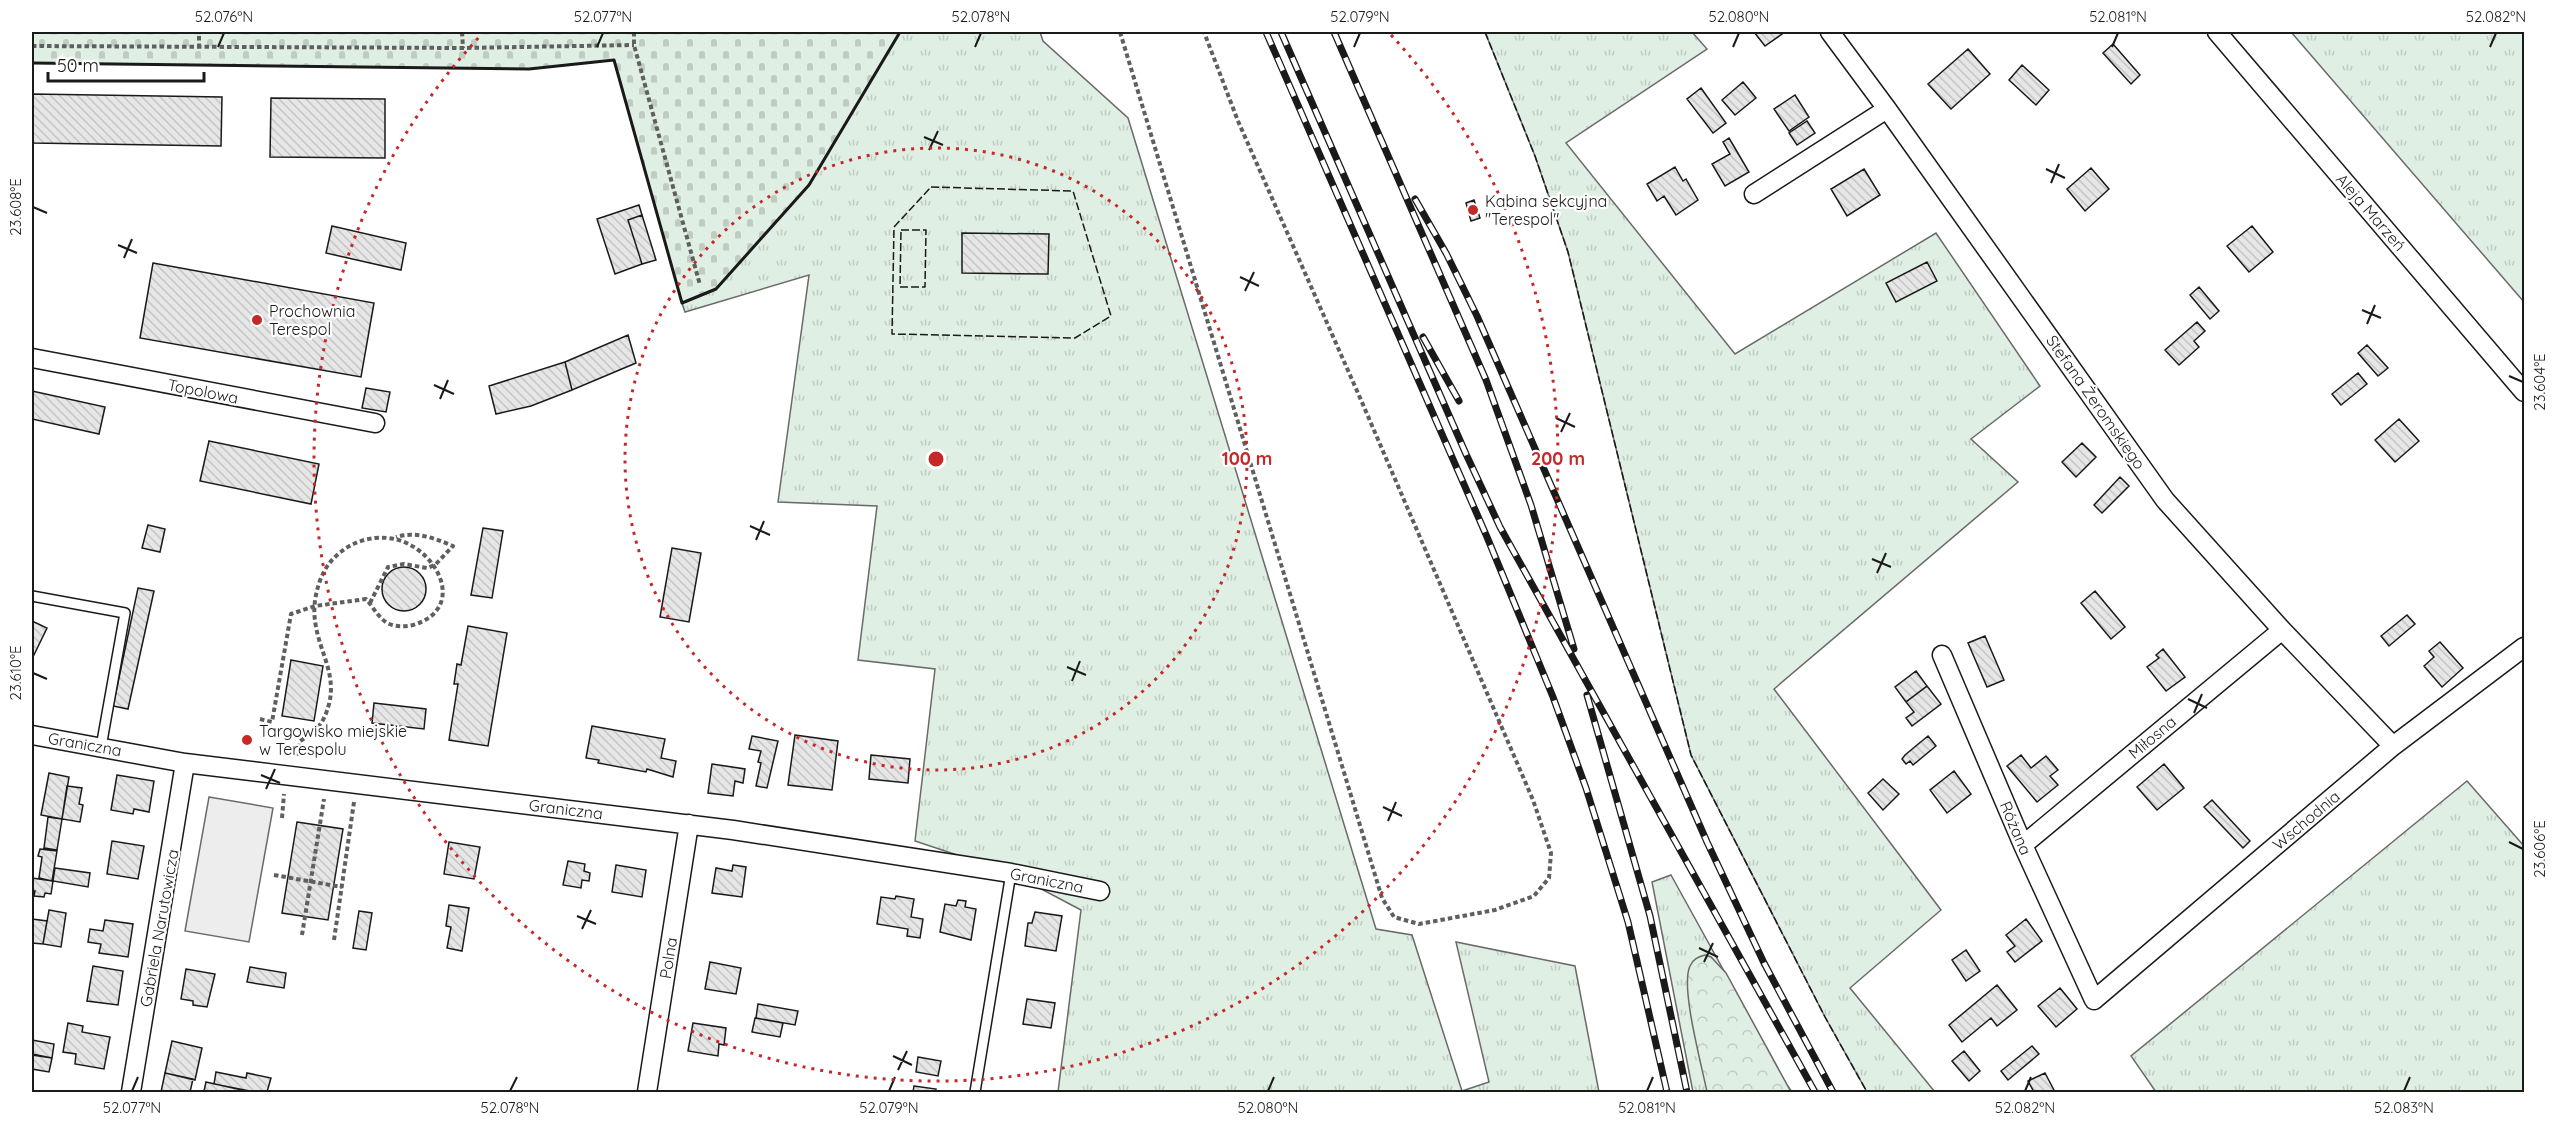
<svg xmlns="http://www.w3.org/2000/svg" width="2556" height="1124" viewBox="0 0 2556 1124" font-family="Quicksand,sans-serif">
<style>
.grass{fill:url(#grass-tufts);stroke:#6a6a6a;stroke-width:1.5}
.forest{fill:url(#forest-crowns);stroke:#6a6a6a;stroke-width:1.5}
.cemetery{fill:url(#cemetery-stones);stroke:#6a6a6a;stroke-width:1.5}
.parking{fill:#ededed;stroke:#6a6a6a;stroke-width:1.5}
.building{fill:url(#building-back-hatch);stroke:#1a1a1a;stroke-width:1.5}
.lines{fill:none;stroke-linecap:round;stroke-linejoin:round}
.service-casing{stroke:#1a1a1a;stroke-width:12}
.minor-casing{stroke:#1a1a1a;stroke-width:21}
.path{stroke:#5f5f5f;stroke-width:4;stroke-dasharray:4.5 3;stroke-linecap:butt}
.service{stroke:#fff;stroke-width:9}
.minor{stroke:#fff;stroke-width:18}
.rail-casing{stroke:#1a1a1a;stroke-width:7}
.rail{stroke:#fff;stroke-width:4.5;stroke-dasharray:14;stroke-linecap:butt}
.fence{stroke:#1a1a1a;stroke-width:1.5;stroke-dasharray:8 3;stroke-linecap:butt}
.wall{stroke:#1a1a1a;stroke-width:3}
.ticks{fill:none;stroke:#1a1a1a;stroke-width:2}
.ring{fill:none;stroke:#c62828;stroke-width:3;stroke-dasharray:3 6}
.poi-dot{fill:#c62828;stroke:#fff;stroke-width:2}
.labels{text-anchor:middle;stroke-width:4.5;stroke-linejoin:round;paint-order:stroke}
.poi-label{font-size:16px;fill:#1a1a1a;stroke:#fff;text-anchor:start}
.street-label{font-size:16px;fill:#1a1a1a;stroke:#fff}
.centre{fill:#c62828;stroke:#fff;stroke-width:3}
.ring-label{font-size:18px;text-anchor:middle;font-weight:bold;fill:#c62828;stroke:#fff;stroke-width:4.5;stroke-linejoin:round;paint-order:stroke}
.neatline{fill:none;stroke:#1a1a1a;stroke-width:2}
.ticks-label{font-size:15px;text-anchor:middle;fill:#1a1a1a}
</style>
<defs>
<pattern id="grass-tufts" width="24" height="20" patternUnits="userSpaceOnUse" patternTransform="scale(1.5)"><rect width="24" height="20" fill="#e0efe3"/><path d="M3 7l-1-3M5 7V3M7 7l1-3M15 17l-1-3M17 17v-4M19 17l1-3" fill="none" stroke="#c0ccc2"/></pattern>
<pattern id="forest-crowns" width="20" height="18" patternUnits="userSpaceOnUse" patternTransform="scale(1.5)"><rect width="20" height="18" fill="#e0efe3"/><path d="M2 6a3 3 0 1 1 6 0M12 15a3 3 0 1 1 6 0" fill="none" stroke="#c0ccc2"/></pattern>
<pattern id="cemetery-stones" width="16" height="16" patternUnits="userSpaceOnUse" patternTransform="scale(1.5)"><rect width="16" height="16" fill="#e0efe3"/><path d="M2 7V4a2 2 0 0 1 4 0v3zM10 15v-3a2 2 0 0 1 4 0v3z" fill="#c0ccc2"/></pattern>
<pattern id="building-back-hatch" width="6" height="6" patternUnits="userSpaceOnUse" patternTransform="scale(1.5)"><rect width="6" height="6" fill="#e6e6e6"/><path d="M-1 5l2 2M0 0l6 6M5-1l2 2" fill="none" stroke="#c5c5c5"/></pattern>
</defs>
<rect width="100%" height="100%" fill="#fff"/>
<path class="grass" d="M900,32h140l3,9 85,77 248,811 36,6 50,156 27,-9 -33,-140 119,24 24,126h-541l23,-182 -70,-37 -96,-32 20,-172 -77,-9 19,-154 -99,-4 31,-227 -124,37 -3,-9 34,-14 93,-104z
M1485,32h207l15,17 -141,94 169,211 201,-121 104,153 -69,53 47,43 -244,207 167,221 -91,78 85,104h-68l-42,-75 -134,-262 -123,-503 -33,-96z
M2291,32h233v270z
M2467,781l57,65v246h-368l-25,-36z
M1671,875l116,210 5,7h-99l-41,-210z"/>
<path class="forest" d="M1705,955l6,2 15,16 65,119h-84c-5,-26 -27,-105 -17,-126 3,-7 8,-9 15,-11z"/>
<path class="cemetery" d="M32,32h868l-91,153 -93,104 -34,14 -68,-243 -85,9 -497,-6z"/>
<path class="parking" d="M209,797l64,11 -24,134 -64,-11z"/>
<path class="building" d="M1754,32h31l-20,14z
M2113,44l27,31 -9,9 -28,-31z
M1968,49l22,25 -39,35 -23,-25z
M2022,65l27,25 -13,15 -27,-25z
M1743,82l13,16 -21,17 -13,-15z
M1701,88l25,35 -13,10 -26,-34z
M32,94l190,3 -1,49 -189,-3z
M1795,95l14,22 -20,14 -15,-22z
M271,98l114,1v59l-115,-1z
M1807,121l8,12 -18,12 -8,-12z
M1729,138l20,34 -24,14 -13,-22 18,-10 -7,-12z
M1675,167l8,14 3,-2 12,21 -22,15 -12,-19 -7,5 -10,-17z
M2091,168l18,21 -24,22 -18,-22z
M1864,169l16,26 -33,21 -16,-27z
M1474,200l6,18 -9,3 -5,-18z
M639,205l3,10 -14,5 14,44 -27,10 -18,-55z
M642,215l14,45 -14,4 -14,-44z
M332,226l74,17 -5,27 -75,-17z
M2252,226l21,26 -24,20 -22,-26z
M962,233l87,1 -1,40 -86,-1z
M1927,262l10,19 -41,21 -10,-19z
M153,263l221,40 -13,74 -221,-39z
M2199,287l20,24 -9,8 -20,-24z
M2197,322l8,9 -11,10 5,6 -20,18 -14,-15z
M628,335l8,28 -64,27 -7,-28z
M2367,345l21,23 -10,8 -20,-23z
M565,362l7,28 -41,16 -35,8 -7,-28z
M2358,373l9,11 -26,21 -9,-11z
M366,388l24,4 -4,20 -24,-4z
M32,391l73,16 -6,27 -67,-15z
M2399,419l20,22 -24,21 -20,-22z
M209,441l110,23 -8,40 -111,-23z
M2082,443l14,14 -20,20 -14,-15z
M2120,477l9,9 -27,27 -8,-8z
M148,525l17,4 -5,23 -18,-4z
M483,528l20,3 -11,67 -21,-3z
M672,548l29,5 -12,69 -29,-5z
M382 589a22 22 0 1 1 44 0a22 22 0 1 1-44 0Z
M138,588l16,3 -26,118 -15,-3z
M2095,591l30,36 -14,12 -30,-36z
M2407,615l8,9 -26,22 -8,-10z
M32,621l15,7 -15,31z
M468,626l39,7 -19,113 -39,-6 9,-56h-4l3,-20 4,1z
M1985,636l19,44 -17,7 -19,-44z
M2440,642l23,26 -21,19 -18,-21 10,-9 -5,-6z
M2163,649l22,28 -19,14 -19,-24 12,-9 -3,-3z
M291,660l32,6 -9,55 -32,-5z
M1916,671l11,15 -21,16 -11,-15z
M1927,686l14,18 -29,22 -6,-8 8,-6 -8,-10z
M374,703l52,6 -2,20 -52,-6z
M592,726l73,13 -4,19 15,3 -3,16 -26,-8 -1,3 -48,-9 1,-3 -13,-2z
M795,735l43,6 -6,49 -44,-5z
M752,736l26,5 -11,47 -11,-2 5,-23 -3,-1 3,-11 -12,-2z
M1928,736l8,10 -23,19 -3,-4 -4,3 -4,-5 3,-4z
M871,755l39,4 -2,24 -39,-4z
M2021,755l10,13 15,-12 12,14 -8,6 8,9 -21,17 -30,-36z
M712,764l33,5 -2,14 -8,-2 -2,15 -25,-3z
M2164,764l20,24 -27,22 -20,-23z
M1954,771l17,23 -24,19 -17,-23z
M49,773l20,4 -7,42 -21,-4z
M117,775l37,6 -5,31 -15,-3 -1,5 -22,-4z
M1883,779l16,15 -16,16 -15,-17z
M67,786l15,2 -3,16 4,1 -3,17 -18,-3z
M2212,800l38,41 -7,7 -39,-41z
M48,817l14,2 -5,31 -13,-2z
M297,822l46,7 -15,91 -46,-7z
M112,841l32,5 -6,33 -31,-5z
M449,842l31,5 -6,32 -30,-5z
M40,849l17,2 -5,30 -13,-3 3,-21 -4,-1z
M568,861l17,3 -1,7 6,2 -1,8 -7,-1 -1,8 -18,-3z
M616,865l30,5 -4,27 -30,-5z
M733,865l13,2 -4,30 -30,-4 4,-25 16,3z
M55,868l35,5 -2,14 -35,-6z
M32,878l21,3 -2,13 -6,-1 -1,4 -10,-1 1,-5h-3z
M896,896l18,3 -3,18 12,2 -3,19 -13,-2 1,-7 -31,-5 4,-27 14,2z
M958,900l8,1 -1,6 11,2 -5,31 -31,-8 5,-28 11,2z
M449,905l20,3 -7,43 -15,-3 4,-21 -5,-1z
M49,910l17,3 -5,34 -18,-3z
M359,911l13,2 -6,37 -13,-2z
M1035,912l27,4 -6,35 -31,-5 3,-23h4z
M32,919l15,2 -4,23 -11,-1z
M2026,919l16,22 -27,21 -8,-10 8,-6 -9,-11z
M105,920l28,4 -5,33 -29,-4 2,-9 -13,-2 2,-13 13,2z
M1966,950l14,21 -14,10 -14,-21z
M710,962l31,6 -5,26 -31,-5z
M93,966l30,5 -5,34 -31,-4z
M250,967l36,6 -2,15 -37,-6z
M186,969l29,5 -8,33 -14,-2v-4l-12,-2z
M1997,985l20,25 -20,16 -6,-8 -29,24 -13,-17z
M2060,988l17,21 -21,18 -18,-21z
M1027,999l28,4 -4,25 -28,-4z
M758,1004l40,7 -3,14 -39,-7z
M755,1018l28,5 -3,14 -28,-5z
M68,1023l15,3 -1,6 28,5 -6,32 -29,-5 1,-10 -13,-2z
M693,1023l33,5 -2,17 -5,-1 -1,12 -30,-5z
M32,1040l22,4 -2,14 -20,-4z
M172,1041l30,7 -7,32 -30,-7z
M2032,1046l7,8 -31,26 -7,-9z
M1964,1051l16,20 -11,10 -17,-20z
M32,1055l20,3 -3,14 -17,-3z
M918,1057l23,4 -3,15 -22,-4z
M216,1072l30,6 1,-5 24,5 -4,14h-12l-41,-8z
M165,1073l28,6 -3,13h-29z
M2045,1073l10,19h-21l-6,-11z
M206,1082l45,10 -47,-1z
M914,1086l22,3 -1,3h-22z"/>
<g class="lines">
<defs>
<path id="service" d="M32,596l93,17 -24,134
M975,1092l36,-219"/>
<path id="minor" d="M1830,32l57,77 278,391 117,130 111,116
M2217,32l307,360
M1754,194l133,-85
M32,358l343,65
M1942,655l81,190 71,155 299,-254 131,-99
M32,735l153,28 548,67 278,43 89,18
M2023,845l259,-215
M131,1092l54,-329
M647,1092l42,-268"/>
</defs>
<use href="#service" class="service-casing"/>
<use href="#minor" class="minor-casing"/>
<path class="path" d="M462,32l1,16
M634,32v13l66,240
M1120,32l262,866 12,19 25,7 76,-14 39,-14 15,-18 2,-25 -18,-53 -172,-400 -123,-279 -34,-89
M32,46l431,2 171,-3
M199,48v-16
M370,603l18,-36 16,-3 23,4 8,-3 18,-19c-19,-8 -37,-15 -57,-9
M260,719l12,3 19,-108 24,-8 51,-7c7,8 12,18 21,24 8,4 17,4 26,2 58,-17 21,-83 -25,-87 -22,-2 -41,6 -56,22 -13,14 -20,42 -17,60 3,30 22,53 14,84 -5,19 -12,27 -29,37l-2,17
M282,818l2,-24
M274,875l68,12
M302,935l22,-136
M334,940l20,-138"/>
<use href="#service" class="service"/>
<use href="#minor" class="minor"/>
<defs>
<path id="rail" d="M1266,32l221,505 66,160 33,91 42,134 39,170
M1281,32l185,422 34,73 315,565
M1334,32l152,348 45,125 43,144
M1415,199l31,54 31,63 230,526 57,121 69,129
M1423,337l36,64
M1587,695l63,221 37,176"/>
</defs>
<use href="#rail" class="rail-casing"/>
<use href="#rail" class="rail"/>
<path class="fence" d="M1485,32l50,124 33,96 123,503 134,262 42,75
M931,187l142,4 38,125 -36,22 -183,-4 2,-107z
M901,230h25l-1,57h-25z"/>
<path class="wall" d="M32,63l497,6 85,-9 68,243 34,-14 93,-104 91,-153"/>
</g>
<path class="ticks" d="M218,47l6,-14M597,47l6,-14M975,47l6,-14M1354,47l6,-14M1733,47l6,-14M2112,47l6,-14M2490,47l6,-14M924,137l19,8M929,150l9,-19M2046,169l19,9M2051,183l8,-19M33,207l14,6M118,245l19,8M124,258l8,-19M1240,277l19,9M1245,291l9,-19M2362,310l19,8M2367,324l8,-19M2509,376l14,6M434,385l20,9M440,399l8,-19M1556,418l19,9M1561,432l9,-19M750,526l20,9M756,540l8,-19M1872,559l19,8M1877,573l9,-20M1067,667l19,8M33,673l14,6M1072,681l8,-20M2188,699l19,9M2194,713l8,-19M261,775l19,8M266,789l9,-20M1383,807l19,9M1388,821l8,-19M2509,842l14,7M577,916l19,8M582,929l9,-19M1699,948l19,9M1704,962l9,-19M893,1056l19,9M898,1070l9,-19M132,1091l6,-14M510,1091l7,-14M889,1091l6,-14M1268,1091l6,-14M1647,1091l6,-14M2025,1091l6,-14M2404,1091l6,-14"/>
<g class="ring">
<circle cx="936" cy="459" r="311"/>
<path d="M1391 35A622 622 0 1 1 481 35"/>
</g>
<g class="poi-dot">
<circle cx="1473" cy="210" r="6"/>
<circle cx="257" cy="320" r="6"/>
<circle cx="247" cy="740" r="6"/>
</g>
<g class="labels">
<g class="poi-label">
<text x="1485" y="207">Kabina sekcyjna<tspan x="1485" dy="18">"Terespol"</tspan></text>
<text x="269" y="317">Prochownia<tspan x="269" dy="18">Terespol</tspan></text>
<text x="259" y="737">Targowisko miejskie<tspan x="259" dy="18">w Terespolu</tspan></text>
</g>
<g class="street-label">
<text transform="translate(2371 212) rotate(49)" y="6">Aleja Marzeń</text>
<text transform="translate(203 391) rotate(11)" y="6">Topolowa</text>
<text transform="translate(2096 402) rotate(55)" y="6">Stefana Żeromskiego</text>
<text transform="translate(2152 737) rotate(-40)" y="6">Miłosna</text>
<text transform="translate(85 744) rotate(10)" y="6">Graniczna</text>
<text transform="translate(566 809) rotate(7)" y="6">Graniczna</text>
<text transform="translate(2306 820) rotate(-40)" y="6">Wschodnia</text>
<text transform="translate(2016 828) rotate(67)" y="6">Różana</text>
<text transform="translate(1047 880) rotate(11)" y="6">Graniczna</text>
<text transform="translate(159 928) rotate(-80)" y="6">Gabriela Narutowicza</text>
<text transform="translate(668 958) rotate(-81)" y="6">Polna</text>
</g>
</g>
<circle cx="936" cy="459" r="9" class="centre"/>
<g class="ring-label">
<text x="1247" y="465">100 m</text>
<text x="1558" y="465">200 m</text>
</g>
<rect width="2556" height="1124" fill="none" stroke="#ffffff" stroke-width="66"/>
<path d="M48 72v9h156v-9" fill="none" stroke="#1a1a1a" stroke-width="3"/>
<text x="57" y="72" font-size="18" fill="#1a1a1a" stroke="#ffffff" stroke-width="4.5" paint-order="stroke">50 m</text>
<rect x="33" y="33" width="2490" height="1058" class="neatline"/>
<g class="ticks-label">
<text x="224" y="22">52.076°N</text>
<text x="603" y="22">52.077°N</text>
<text x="981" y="22">52.078°N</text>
<text x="1360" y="22">52.079°N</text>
<text x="1739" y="22">52.080°N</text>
<text x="2118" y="22">52.081°N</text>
<text x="2496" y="22">52.082°N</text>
<text transform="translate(16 207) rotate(-90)" y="5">23.608°E</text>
<text transform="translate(2540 382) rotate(-90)" y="5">23.604°E</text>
<text transform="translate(16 673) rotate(-90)" y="5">23.610°E</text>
<text transform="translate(2540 849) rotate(-90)" y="5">23.606°E</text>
<text x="132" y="1113">52.077°N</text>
<text x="510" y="1113">52.078°N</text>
<text x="889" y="1113">52.079°N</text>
<text x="1268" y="1113">52.080°N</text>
<text x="1647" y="1113">52.081°N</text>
<text x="2025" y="1113">52.082°N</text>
<text x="2404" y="1113">52.083°N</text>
</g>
</svg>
